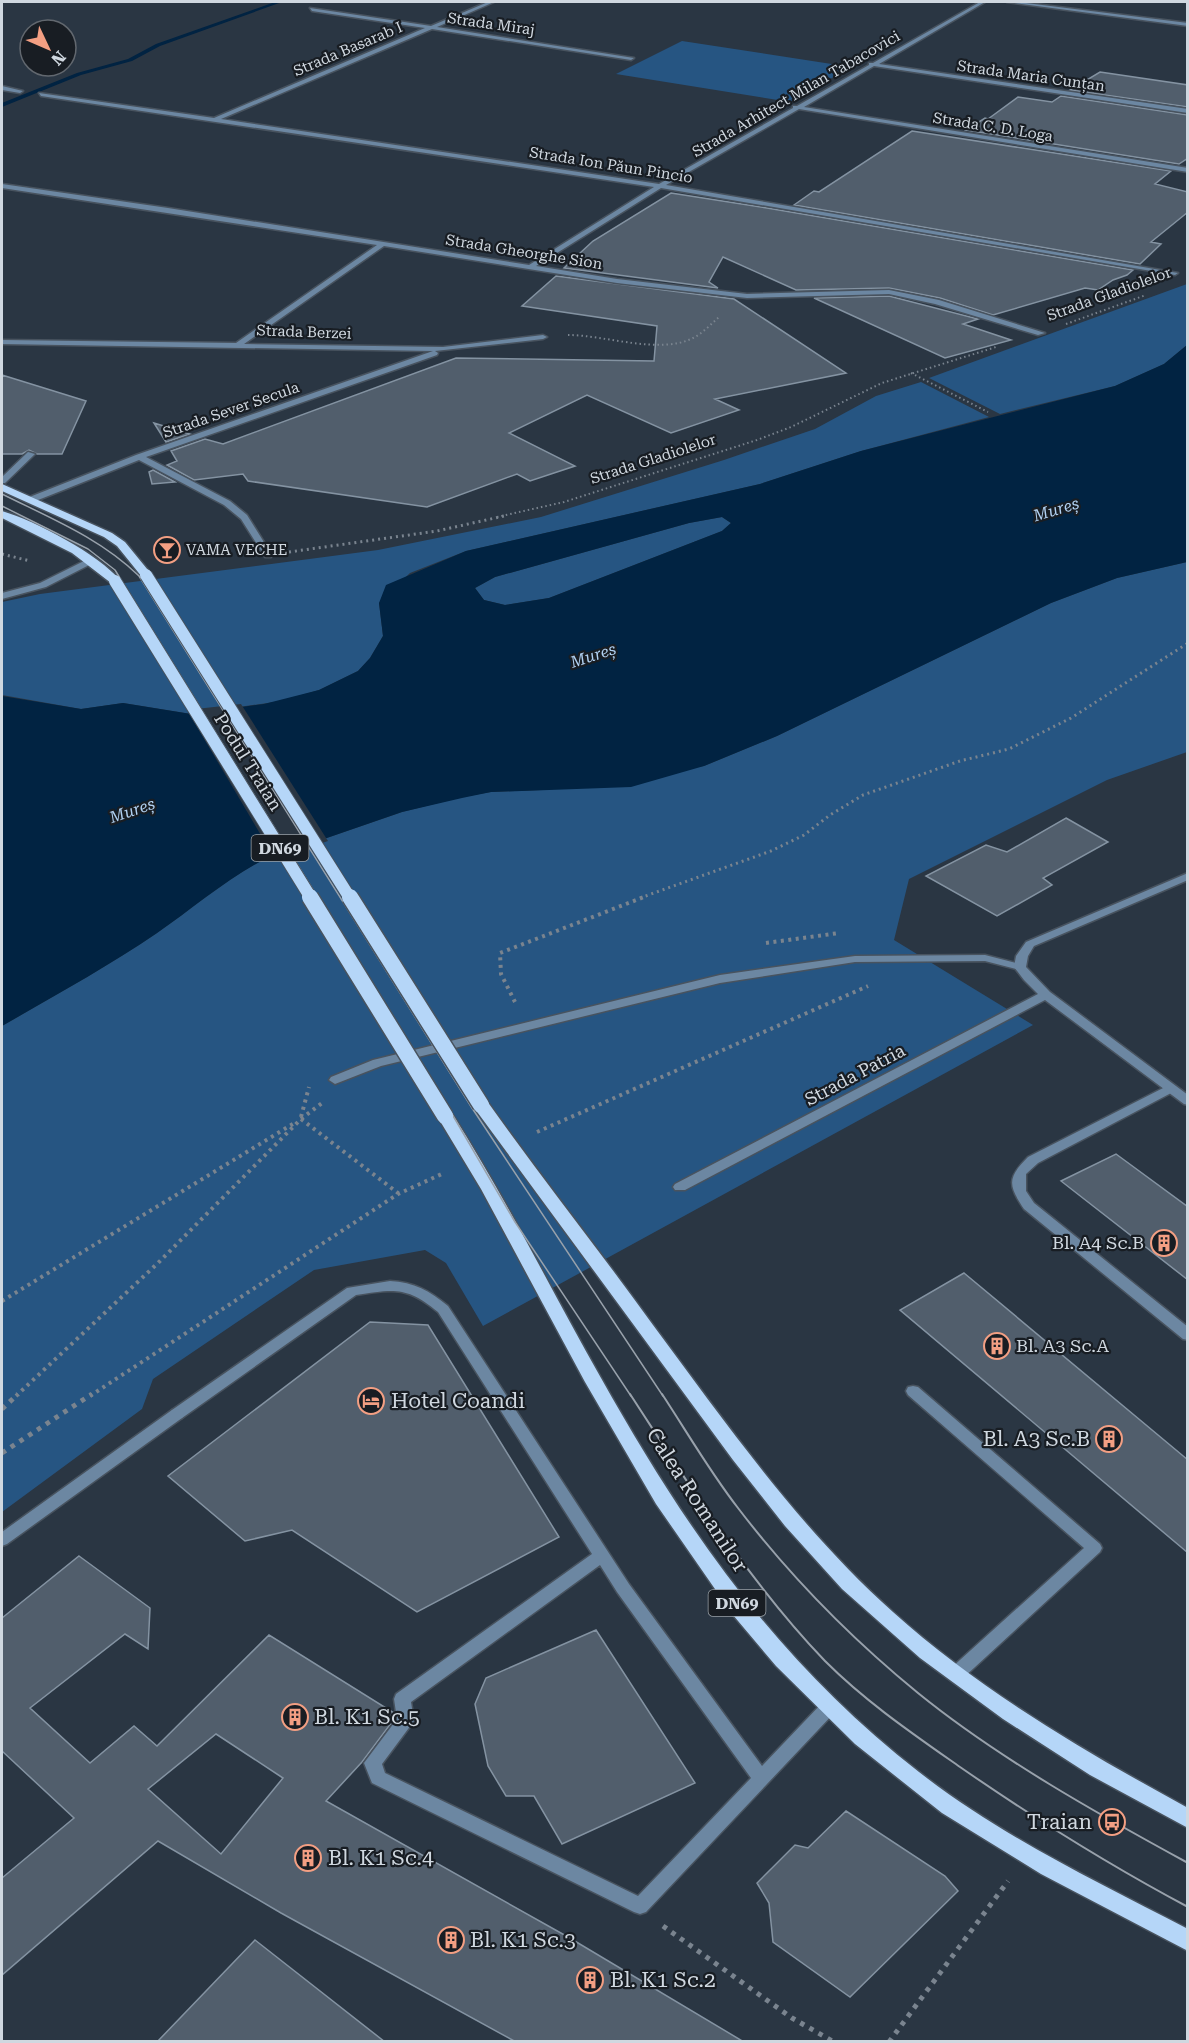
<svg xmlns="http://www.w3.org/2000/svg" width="1189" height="2043" viewBox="0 0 1189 2043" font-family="'Roboto Serif',serif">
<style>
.green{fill:#265582}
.water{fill:#012342;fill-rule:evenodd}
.pier{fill:#2a3643}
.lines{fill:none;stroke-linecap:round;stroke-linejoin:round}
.stream{fill:#012342;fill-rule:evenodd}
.building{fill:#515e6c;stroke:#8493a2;stroke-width:1.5;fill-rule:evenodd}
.service-casing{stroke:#48535f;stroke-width:3}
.minor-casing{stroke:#48535f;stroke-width:3}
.primary-casing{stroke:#48535f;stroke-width:3}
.path-far3{stroke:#7a848f;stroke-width:2;stroke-dasharray:1.5 3;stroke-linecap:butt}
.path-far2{stroke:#7a848f;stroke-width:3;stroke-dasharray:2 4;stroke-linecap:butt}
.path-far1{stroke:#7a848f;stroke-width:4;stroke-dasharray:3 4.5;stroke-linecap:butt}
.path{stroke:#7a848f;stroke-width:5;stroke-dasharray:4.5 6;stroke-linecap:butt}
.service{fill:#6c87a2;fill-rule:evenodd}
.minor{fill:#6c87a2;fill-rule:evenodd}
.primary{fill:#b5d6f8;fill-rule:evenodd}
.tram-far1{stroke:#98a1ab;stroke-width:1.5}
.tram{stroke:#98a1ab;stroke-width:2}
.primary-bridge-far1-casing{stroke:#48535f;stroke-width:14;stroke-linecap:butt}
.primary-bridge-casing{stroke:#48535f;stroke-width:19;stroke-linecap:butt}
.primary-bridge-far1{stroke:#b5d6f8;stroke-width:12}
.primary-bridge{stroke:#b5d6f8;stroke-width:16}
.labels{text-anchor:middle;stroke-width:4.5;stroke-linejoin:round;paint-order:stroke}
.far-street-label{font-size:15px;fill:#d0d8e0;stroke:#181d23}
.far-poi-label{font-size:15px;fill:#d0d8e0;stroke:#181d23;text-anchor:start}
.far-water-label{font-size:16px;font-style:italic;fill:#b1d1f2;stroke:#181d23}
.shield{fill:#181d23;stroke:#99a0a7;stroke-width:1.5}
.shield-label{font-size:16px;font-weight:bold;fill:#d0d8e0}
.street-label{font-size:18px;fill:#d0d8e0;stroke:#181d23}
.poi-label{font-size:18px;fill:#d0d8e0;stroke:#181d23;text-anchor:end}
.near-poi-label{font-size:21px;fill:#d0d8e0;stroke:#181d23;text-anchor:start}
.near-street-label{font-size:21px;fill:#d0d8e0;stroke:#181d23}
</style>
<rect width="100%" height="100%" fill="#2a3643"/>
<path class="green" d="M682,41l169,26 -61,35 -174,-28z
M1187,284v61l-23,19 -49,22 -115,28 -71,-36z
M921,382l68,35 -128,34 -101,33 -294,67 -56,22 -31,30 4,33 -13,22 -12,13 -39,19 -38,11 -90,13 -68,-11 -42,6 -79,-14v-93l38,-8 338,-44 163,-33 183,-57 91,-31 61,-33z
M722,517l9,6 -9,8 -173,67 -44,7 -21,-5 -9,-12 20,-11 194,-54z
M1187,562v190l-80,28 -198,99 -15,61 139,85 -550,301 -37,-63 -21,-13 -111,20 -161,109 -11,30 -140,103v-486c52,-30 105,-59 155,-93 35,-24 68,-53 106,-73l139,-48 60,-15 29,-5 50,-2 163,-24 73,-30 274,-133 66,-25z"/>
<path class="water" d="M1187,345v217l-70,16 -66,25 -274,133 -73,30 -73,21 -140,5 -29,6 -60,14 -139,48c-38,20 -71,49 -106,73 -50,34 -103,63 -155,93v-330l79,13 42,-6 68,11 73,-10 55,-14 39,-19 12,-13 13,-22 -4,-33 7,-18 80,-34 294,-67 101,-33 254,-65 49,-22zM722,517l9,6 -9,8 -173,67 -44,7 -21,-5 -9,-12 20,-11 194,-54z"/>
<path class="pier" d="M241,704l87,137 -53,18 -88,-149z"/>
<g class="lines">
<path class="stream" d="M275,2h7l-122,44 -28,15 -51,14 -79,32v-4l75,-30 51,-14 28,-15z"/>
</g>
<path class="building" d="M1100,72l88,13v22l-118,-17z
M1061,96l127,19v43l-9,6 -213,-34 19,-12 3,1 30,-22 34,5z
M912,131l259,40 -16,13 33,8v20l-37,30 10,2 -21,20 -346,-59 20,-14 5,1z
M671,193l96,15 366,62 -6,5 -14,5 -15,10 -13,-2 -92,27 -53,-17 -51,-10 -93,2 -73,-33 -14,25 9,6 -154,-20 29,-27z
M556,276l178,23 112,74 -131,26 24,11 -68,23 -84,-38 -78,38 66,33 -45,15 -13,-7 -90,33 -179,-26 -5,-7 -49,6 -27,-15 10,-4 -6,-10 34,-12 18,5 233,-86 198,3 3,-35 -135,-20z
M889,296l89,23 -15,5 48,16 -66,18 -131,-60z
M2,375l84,26 -24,53h-25l-8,-4 -7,4h-20z
M154,423l36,11 -24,8z
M153,470l22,12 -23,2 -3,-12z
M1066,818l42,24 -65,36 9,7 -55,31 -71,-40 60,-31 21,7z
M1116,1154l72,53v73l-127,-99z
M964,1273l224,187v93l-288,-243z
M370,1322l58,3 131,212 -142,75 -125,-82 -47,11 -77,-65z
M79,1556l71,52 -2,41 -23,-15 -95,74 60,55 44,-37 23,20 112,-111 125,78 1,5 -33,44 -36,39 242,136 176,105h-228l-235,-129 -123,-72 -156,134v-97l72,-60 -72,-67v-133zM216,1734l67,44 -62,76 -73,-65z
M596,1630l99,153 -133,61 -28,-48h-28l-18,-30 -13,-62 11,-26z
M846,1811l99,65 13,15 -108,106 -77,-55 -4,-39 -12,-20 38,-38 13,3z
M255,1940l130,102h-228z"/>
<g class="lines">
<defs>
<path id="service" d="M28,452l7,2 -30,29h-3v-6z
M92,557l4,3 -1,2 -49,25 -44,12v-6l38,-10z
M985,955l39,10 2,2 -6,3 -35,-9 -130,1 -135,21 -339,83 -46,18 -6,-4 2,-3 42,-17 347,-85 135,-19z
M1169,1085l4,1 2,3 -2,3 -135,71 -12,11v17l8,12 154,124v13l-5,-1 -159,-130c-16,-24 -17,-31 4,-52z
M390,1281c24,1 40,10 58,25l181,278 133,182 61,-64 6,-2 6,2 2,5 -2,5 -189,200 -6,2 -6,-2 -262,-129 -8,-20 33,-44 -3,-20 2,-5 196,-140 -154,-242c-31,-26 -44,-23 -82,-17l-174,123 -5,1 -5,-1 -2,-4 2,-4 175,-122zM600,1565l17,27 134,186 -113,118 -253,-123 -3,-9 32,-43 -3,-19z
M913,1386l5,1 182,157 2,4 -2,4 -138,127 -6,2 -6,-2 -2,-5 2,-5 134,-121 -176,-153 -2,-4 2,-4z"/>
<path id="minor" d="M488,2h6l-57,25 197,31 -3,2 -199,-31 -211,90 438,65 134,-76v-2h4l72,-41v-2h4l107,-61h5l-106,62 309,45v4l-314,-47 -70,41 384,61v4l-389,-63 -133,76 512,88 -3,2 -514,-87 -125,78 81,13 130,15 142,-4 50,10 106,33 -7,2 -103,-31 -46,-10 -142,4 -130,-15 -233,-37 -140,98 199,3 100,-12 4,2 -4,2 -108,12 3,2 -1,2 -291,102 84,44 17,14 25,40 -1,2h-6l-24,-38 -17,-14 -85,-45 -106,42h-6v-4l109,-43 297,-104 -431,-7v-4l234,3 141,-98 -375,-57v-4l166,24 361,57 125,-78 -613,-91 -2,-3 175,25 211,-90 -113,-17 -2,-3 121,18z
M1007,2h11l170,21v3z
M2,86l21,5 -3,2 -18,-3z
M1188,873v7l-154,66 -6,10 -2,11 24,25 138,103v10l-4,-1 -139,-104 -360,190h-10l-2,-3 2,-3 363,-190 -14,-14 -10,-13 2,-11 10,-14z
M177,1409l5,1 2,4 -2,4 -175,126 -5,2v-14l170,-122z"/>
<path id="primary" d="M2,484l110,49 13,9 27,33 -2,2h-8l-25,-31 -13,-9 -102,-46z
M2,511c34,10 96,43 119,70l-2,2h-8l-39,-30 -70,-35z
M481,1100l6,1c54,76 112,149 166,224 75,101 146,203 240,287 88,79 191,139 295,196v20l-98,-53 -87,-56 -83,-61 -78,-69 -57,-63 -52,-66 -258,-351 -2,-4z
M445,1111l6,1c55,86 100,178 150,266 87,155 177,284 318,394 82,64 177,109 269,157v22l-147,-77 -99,-61 -87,-69 -79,-78 -43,-51 -77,-111 -71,-122 -104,-193 -44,-73z"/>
</defs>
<use href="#service" class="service-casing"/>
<use href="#minor" class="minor-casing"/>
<use href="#primary" class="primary-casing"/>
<path class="path-far3" d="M1066,324l80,-29
M568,335c37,0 92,20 125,3 10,-5 18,-14 26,-21
M911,373l77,39
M497,517l67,-15 193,-62 34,-13 91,-44 114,-36"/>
<path class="path-far2" d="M289,552l148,-21 67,-15
M2,554l28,7
M640,898l131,-47 33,-16 26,-20 33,-20 97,-34 49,-12 62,-31 117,-75"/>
<path class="path-far1" d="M766,943l73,-10
M515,1002l-14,-28 -1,-21 144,-56
M301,1117l8,-30
M301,1119l97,74
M537,1132l331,-146
M2,1301l294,-179
M16,1396l142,-133 143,-144 21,-16
M90,1396l308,-202 46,-21"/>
<path class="path" d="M2,1409l16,-15
M2,1453l90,-59
M663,1926l129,92 42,24
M889,2042l119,-161"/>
<use href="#service" class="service"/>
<use href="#minor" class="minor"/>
<use href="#primary" class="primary"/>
<path class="tram-far1" d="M2,494c48,24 98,44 137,82l333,532 191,288
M2,506l86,43 27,21 337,544 63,108 116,174"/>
<path class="tram" d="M630,1394c60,92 118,187 195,267 41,41 88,73 135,106 74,51 149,98 228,140
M662,1394c25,38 48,78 76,114 52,68 114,131 180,185 80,65 180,121 270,170"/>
<defs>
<path id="primary-bridge-far1" d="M146,575l204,323
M115,581l196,317"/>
<path id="primary-bridge" d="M310,897l135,219
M350,897l131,208"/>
</defs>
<use href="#primary-bridge-far1" class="primary-bridge-far1-casing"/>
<use href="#primary-bridge" class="primary-bridge-casing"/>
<use href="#primary-bridge-far1" class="primary-bridge-far1"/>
<use href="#primary-bridge" class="primary-bridge"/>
</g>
<defs>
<symbol id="bar-ring" viewBox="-11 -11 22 22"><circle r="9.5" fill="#181d23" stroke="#f39f83" stroke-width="1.5"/><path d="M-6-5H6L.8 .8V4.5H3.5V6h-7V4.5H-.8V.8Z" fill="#f39f83"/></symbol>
<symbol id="building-ring" viewBox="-11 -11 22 22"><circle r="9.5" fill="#181d23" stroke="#f39f83" stroke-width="1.5"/><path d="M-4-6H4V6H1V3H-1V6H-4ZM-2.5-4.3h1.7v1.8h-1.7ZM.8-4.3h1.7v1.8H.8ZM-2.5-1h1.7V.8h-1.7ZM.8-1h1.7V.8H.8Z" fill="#f39f83"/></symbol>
<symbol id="hotel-ring" viewBox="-11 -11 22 22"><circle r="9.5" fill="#181d23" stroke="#f39f83" stroke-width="1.5"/><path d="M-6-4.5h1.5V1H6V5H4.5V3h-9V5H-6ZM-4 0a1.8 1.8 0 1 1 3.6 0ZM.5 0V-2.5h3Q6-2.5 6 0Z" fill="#f39f83"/></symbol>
<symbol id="bus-ring" viewBox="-11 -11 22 22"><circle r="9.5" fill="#181d23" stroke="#f39f83" stroke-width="1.5"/><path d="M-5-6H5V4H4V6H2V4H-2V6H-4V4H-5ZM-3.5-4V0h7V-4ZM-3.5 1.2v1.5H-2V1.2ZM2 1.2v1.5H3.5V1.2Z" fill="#f39f83"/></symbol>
</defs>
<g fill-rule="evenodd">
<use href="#bar-ring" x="152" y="535" width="30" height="30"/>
<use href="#building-ring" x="1149" y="1228" width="30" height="30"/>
<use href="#building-ring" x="982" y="1331" width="30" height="30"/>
<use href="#hotel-ring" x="356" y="1386" width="30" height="30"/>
<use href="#building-ring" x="1094" y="1424" width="30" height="30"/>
<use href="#building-ring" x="280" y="1702" width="30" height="30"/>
<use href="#bus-ring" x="1097" y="1807" width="30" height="30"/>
<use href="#building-ring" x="293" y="1843" width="30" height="30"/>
<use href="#building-ring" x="436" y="1925" width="30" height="30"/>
<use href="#building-ring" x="575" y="1965" width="30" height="30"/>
</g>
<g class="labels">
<g class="far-street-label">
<text transform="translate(491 24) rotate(8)" y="5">Strada Miraj</text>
<text transform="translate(348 49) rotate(-23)" y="5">Strada Basarab I</text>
<text transform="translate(1031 76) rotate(8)" y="5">Strada Maria Cunțan</text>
<text transform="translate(796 94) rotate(-30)" y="5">Strada Arhitect Milan Tabacovici</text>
<text transform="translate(993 127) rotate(9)" y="5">Strada C. D. Loga</text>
<text transform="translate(611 165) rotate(9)" y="5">Strada Ion Păun Pincio</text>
<text transform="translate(524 252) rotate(9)" y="5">Strada Gheorghe Sion</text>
<text transform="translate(1109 294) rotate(-20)" y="5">Strada Gladiolelor</text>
<text transform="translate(304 332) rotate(2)" y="5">Strada Berzei</text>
<text transform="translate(231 410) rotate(-19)" y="5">Strada Sever Secula</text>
<text transform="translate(653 459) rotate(-18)" y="5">Strada Gladiolelor</text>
</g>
<g class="far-poi-label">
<text x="186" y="555">VAMA VECHE</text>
</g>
<g class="far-water-label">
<text transform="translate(1056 509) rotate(-17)" y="6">Mureș</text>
<text transform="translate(593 655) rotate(-18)" y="6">Mureș</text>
<text transform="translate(132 810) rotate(-19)" y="6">Mureș</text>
</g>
<g class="shield">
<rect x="251.5" y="835" width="57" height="26" rx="4.5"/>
<rect x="708.5" y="1590" width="57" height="26" rx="4.5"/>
</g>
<g class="shield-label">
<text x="280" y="854">DN69</text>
<text x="737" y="1609">DN69</text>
</g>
<g class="street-label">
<text transform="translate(248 762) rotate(58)" y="6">Podul Traian</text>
<text transform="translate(855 1075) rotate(-28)" y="6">Strada Patria</text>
</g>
<g class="poi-label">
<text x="1144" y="1249">Bl. A4 Sc.B</text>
<text x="1016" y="1352" text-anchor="start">Bl. A3 Sc.A</text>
</g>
<g class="near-poi-label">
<text x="391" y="1408">Hotel Coandi</text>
<text x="1090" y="1446" text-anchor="end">Bl. A3 Sc.B</text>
<text x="314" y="1724">Bl. K1 Sc.5</text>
<text x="1092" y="1829" text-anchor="end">Traian</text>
<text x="328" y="1865">Bl. K1 Sc.4</text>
<text x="470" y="1947">Bl. K1 Sc.3</text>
<text x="610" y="1987">Bl. K1 Sc.2</text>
</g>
<g class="near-street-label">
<text transform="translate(697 1500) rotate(57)" y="7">Calea Romanilor</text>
</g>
</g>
<rect width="1189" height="2043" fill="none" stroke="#d0d8e0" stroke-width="6"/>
<g transform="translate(48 48) rotate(134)"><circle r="28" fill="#181d23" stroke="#62686f" stroke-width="1.5"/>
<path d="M0-4.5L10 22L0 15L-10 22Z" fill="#f39f83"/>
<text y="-9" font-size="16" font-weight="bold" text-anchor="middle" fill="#d0d8e0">N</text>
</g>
</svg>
